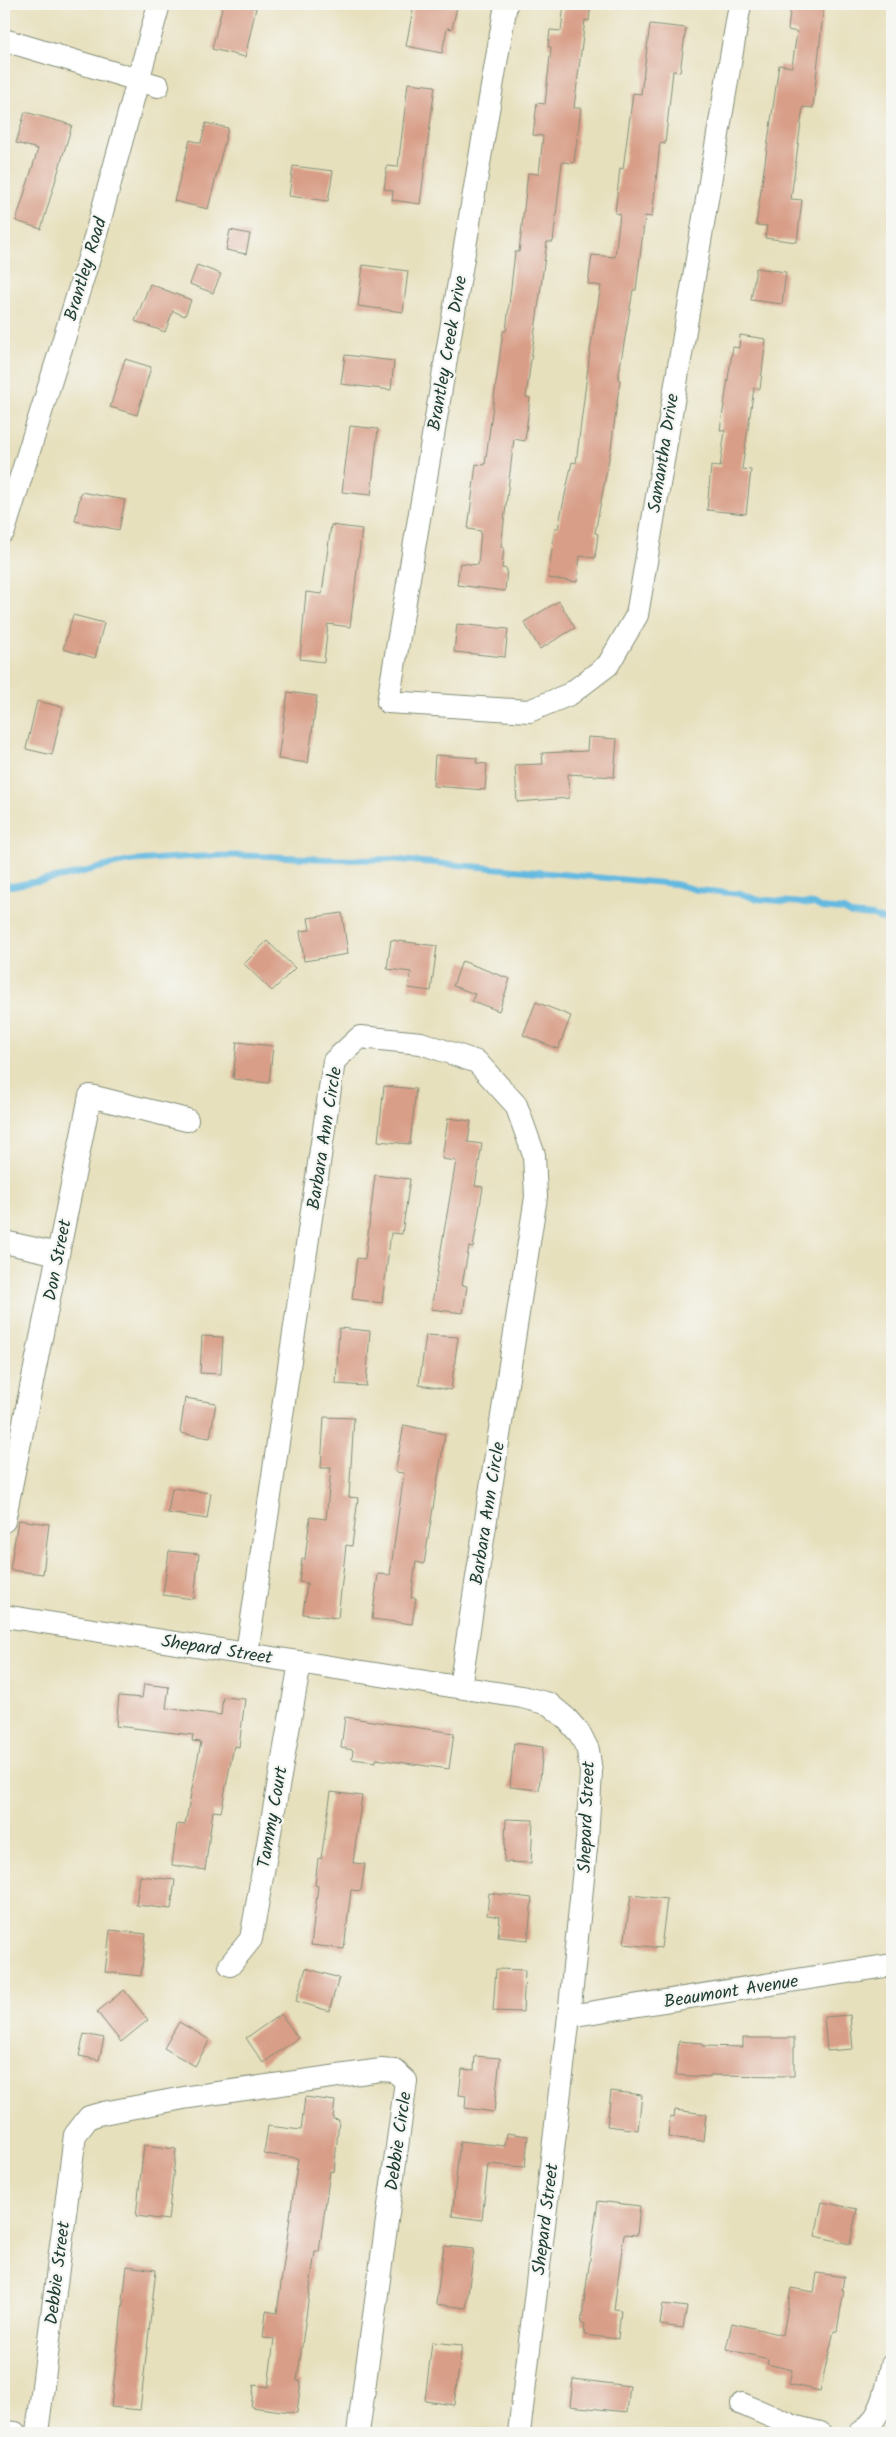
<svg xmlns="http://www.w3.org/2000/svg" width="896" height="2437" viewBox="0 0 896 2437" font-family="Kalam,sans-serif">
<style>
.lines{fill:none;stroke-linecap:round;stroke-linejoin:round}
.stream{stroke:#63b9e0;stroke-width:6}
.building{fill:#d89e87}
.minor-casing{stroke:#838e78;stroke-width:24}
.minor{stroke:#fff;stroke-width:22}
.labels{text-anchor:middle;stroke-width:4.5;stroke-linejoin:round;paint-order:stroke}
.street-label{font-size:18px;fill:#1f3d34;stroke:#f6f6f2}
</style>
<rect width="100%" height="100%" fill="#f6f6f2"/>
<filter id="ink" filterUnits="userSpaceOnUse"><feTurbulence type="fractalNoise" baseFrequency=".02" numOctaves="2"/><feDisplacementMap in="SourceGraphic" scale="10" xChannelSelector="R" yChannelSelector="G"/><feConvolveMatrix kernelMatrix="1 2 1 2 8 2 1 2 1" color-interpolation-filters="sRGB"/></filter>
<filter id="wash" filterUnits="userSpaceOnUse"><feTurbulence type="fractalNoise" baseFrequency=".0096" numOctaves="4" result="noise"/><feDisplacementMap in="SourceGraphic" scale="20" xChannelSelector="R" yChannelSelector="G"/><feGaussianBlur stdDeviation="1.12" result="paint"/><feColorMatrix in="noise" values="0 0 0 0 0 0 0 0 0 0 0 0 0 0 0 0 0 1.4 0 .05"/><feComposite in="paint" operator="in"/></filter>
<g filter="url(#wash)">
<rect width="100%" height="100%" fill="#e7e0bd"/>
<g class="lines">
<path class="stream" d="M4,885l8,1c22,-5 45,-7 67,-13 21,-5 41,-12 63,-13 40,-3 82,-6 121,-4 42,1 84,6 125,3l287,25 22,6 44,4 15,5 58,5 8,4 22,2 7,4 22,2 19,7"/>
</g>
<g id="blocks">
<path class="building" d="M223,4h15l18,4 -11,49 -33,-8z
M414,4h26l17,3 -5,22 -5,-1 -5,25 -36,-7z
M564,4h27l-2,17 -4,-1 -11,88h7l-7,55 -12,-1 -9,80h-6l-21,155 4,1 -5,43 -11,-2 -13,108h3l-2,21 5,1 -2,22 -48,-6 3,-22 18,2 3,-34 -13,-2 8,-65 9,1 18,-134h3l9,-79h4l9,-79 11,1 4,-38 -10,-1 4,-32 8,1 6,-57h-3l2,-17 11,1z
M791,4h33l-11,104 -10,-1 -12,92 11,1 -5,42 -32,-4 2,-12 -11,-1 23,-160 13,2 5,-35 -9,-2z
M650,24l36,4 -6,44 -7,-1 -8,73 -5,-1 -8,74 -7,-1 -9,74h-3l-15,89 2,1 -9,68 -16,85 3,1 -3,24 -15,-2 -3,26 -29,-4 7,-50h3l14,-66 4,1 14,-112 11,-65 -13,-2 4,-29 23,2 5,-43 -5,-1 5,-45 3,1 10,-76 8,1z
M408,83l27,3 -15,118 -28,-4 1,-9 -9,-2 3,-23 11,1z
M25,112l47,13 -31,104 -25,-8 22,-72 -22,-6z
M206,123l22,5 -20,81 -34,-8 16,-61 11,3z
M293,166l40,5 -5,30 -39,-5z
M230,230l20,4 -4,20 -20,-4z
M197,265l24,9 -8,19 -23,-9z
M363,265l45,6 -5,41 -45,-6z
M756,268l30,4 -4,32 -31,-4z
M150,284l41,16 -6,16 -12,-5 -8,21 -30,-11z
M740,335l26,4 -6,50 -6,-1 -12,81 9,1 -5,44 -39,-4 4,-44 9,1 5,-36 -5,-1 13,-83 6,1z
M345,355l49,6 -3,29 -50,-6z
M125,359l26,8 -14,48 -27,-8z
M350,426l28,3 -7,66 -29,-3z
M81,492l44,8 -6,30 -44,-9z
M331,525l31,4 -12,98 -22,-3 -4,38 -24,-3 6,-67 16,2z
M559,601l16,27 -35,21 -16,-27z
M73,615l31,8 -9,35 -32,-9z
M457,624l51,5 -3,28 -51,-5z
M288,692l29,4 -9,67 -30,-4z
M37,701l26,6 -11,48 -26,-6z
M588,737l29,2 -3,38 -46,-3 1,24 -52,4 -2,-37 28,-1 -1,-11 45,-2z
M435,755l42,3 -1,5 11,1 -2,26 -52,-4z
M342,913l6,41 -44,7 -4,-30 10,-1 -2,-12z
M391,940l46,6 -6,45 -23,-3 3,-16 -24,-3z
M267,941l28,27 -23,23 -28,-27z
M462,961l48,18 -11,32 -27,-10 3,-7 -22,-8z
M536,1002l35,14 -13,33 -35,-14z
M237,1042l36,4 -4,37 -36,-4z
M384,1086l32,3 -6,55 -32,-3z
M448,1118l23,3 -3,21 14,2 -7,42 8,1 -10,61 -4,-1 -7,38 5,1 -4,27 -32,-4 25,-148 -14,-2z
M375,1175l35,4 -8,55 -11,-1 -9,70 -30,-4 5,-41 8,1z
M339,1328l31,3 -4,55 -30,-2z
M426,1335l32,2 -7,53 -32,-5z
M202,1336l21,1 -2,37 -21,-1z
M185,1398l31,5 -6,35 -30,-5z
M324,1417l30,1 -5,79 9,1 -6,48 -6,-1 -8,73 -35,-4 4,-31 -8,-1 3,-23h3l5,-42 16,2 5,-51h-10z
M404,1425l41,9 -21,130 -8,-2 -5,36h5l-4,26 -40,-5 6,-45 12,1 14,-102 -9,-1z
M172,1488l39,5 -4,26 -39,-6z
M18,1520l31,4 -6,50 -33,-4z
M169,1551l30,3 -5,45 -31,-4z
M144,1684l25,3 -3,21 55,7 2,-18 22,2 -6,48 -5,-1 -13,66 -8,-1 -8,59 -33,-5 5,-41 8,1 16,-83 -9,-1 1,-6 -77,-9 3,-30 23,2z
M345,1717l109,16 -5,36 -73,-10v3l-24,-3 1,-9 -12,-2z
M514,1743l29,4 -4,43 -29,-3z
M331,1792l31,4 -9,67 12,1 -4,27 -10,-1 -7,59 -33,-4 7,-59 -3,-1 3,-27 3,1z
M506,1819l27,1 -2,43 -27,-1z
M140,1876l35,4 -4,29 -35,-4z
M489,1893l43,5 -4,42 -30,-3 2,-20 -13,-2z
M631,1895l36,4 -6,49 -37,-4z
M110,1930l36,4 -5,42 -36,-4z
M306,1968l33,10 -10,33 -33,-10z
M496,1969l29,1 -2,42 -30,-1z
M124,1990l24,30 -27,22 -24,-30z
M281,2014l17,24 -35,25 -17,-25z
M850,2015l3,34 -26,2 -3,-34z
M179,2022l31,18 -15,26 -31,-18z
M84,2034l20,4 -5,22 -20,-4z
M743,2038h51v38l-84,-1v2l-35,-2 4,-34 23,2v3l41,1z
M475,2056l25,2 -6,54 -29,-4 1,-12 -7,-1 3,-26 12,1z
M611,2091l31,4 -4,35 -31,-4z
M305,2097l30,4 -2,18 6,1 -5,52 -4,-1 -11,81h-4l-18,129h4l-4,32 -46,-6 3,-22 14,2 6,-48 -11,-1 3,-27 11,2 21,-155 -34,-4 4,-28 33,4z
M675,2110l31,4 -3,27 -35,-4 2,-21 4,1z
M507,2133l21,3 -3,31 -37,-3 -6,56 -30,-4 8,-75 45,5z
M144,2145l32,4 -8,71 -32,-4z
M598,2201l42,5 -3,29 -13,-1 -10,75 7,1 -3,29 -34,-4 1,-11h-4z
M822,2202l35,7 -7,35 -35,-8z
M444,2246l30,3 -8,59 -30,-4z
M127,2266l29,4 -16,140 -29,-3z
M817,2273l27,4 -2,13h2l-7,41h-3l-14,60 -31,-7 3,-14 -25,-6 1,-5 -42,-10 6,-26 51,12 8,-47 23,4z
M663,2304l24,3 -4,21 -23,-3z
M432,2342l30,3 -8,60 -29,-4z
M573,2379l57,7 -3,26 -57,-6z"/>
</g>
</g>
<g filter="url(#ink)">
<use href="#blocks" fill-opacity="0" stroke="#838e78" stroke-width="1"/>
<g class="lines">
<defs>
<path id="minor" d="M506,4l-118,698 141,9 41,-17 38,-29 29,-50 103,-611
M4,40l154,46
M4,531l87,-279 68,-248
M4,1242l54,12
M4,1521l86,-425 97,24
M4,1616l518,81 27,7 17,14 14,16 8,16 3,22 -4,67 -18,177 -50,417
M247,1653l87,-592 26,-24 61,6 56,19 39,43 18,50 2,42 -76,490
M230,1965l21,-26 49,-276
M569,2016l323,-51
M742,2404l54,23 24,6
M4,2432l11,1
M37,2433l38,-298 14,-18 14,-4 86,-16 192,-27 14,1 11,10 -48,352
M860,2433c22,-14 27,-44 32,-68"/>
</defs>
<use href="#minor" class="minor-casing"/>
<use href="#minor" class="minor"/>
</g>
</g>
<g class="labels">
<g class="street-label">
<text transform="translate(85 269) rotate(-73)" y="6">Brantley Road</text>
<text transform="translate(447 353) rotate(-80)" y="6">Brantley Creek Drive</text>
<text transform="translate(663 453) rotate(-81)" y="6">Samantha Drive</text>
<text transform="translate(324 1138) rotate(-81)" y="6">Barbara Ann Circle</text>
<text transform="translate(57 1260) rotate(-79)" y="6">Don Street</text>
<text transform="translate(487 1513) rotate(-81)" y="6">Barbara Ann Circle</text>
<text transform="translate(217 1649) rotate(9)" y="6">Shepard Street</text>
<text transform="translate(272 1817) rotate(-80)" y="6">Tammy Court</text>
<text transform="translate(586 1817) rotate(-88)" y="6">Shepard Street</text>
<text transform="translate(731 1991) rotate(-9)" y="6">Beaumont Avenue</text>
<text transform="translate(398 2141) rotate(-82)" y="6">Debbie Circle</text>
<text transform="translate(545 2219) rotate(-83)" y="6">Shepard Street</text>
<text transform="translate(57 2273) rotate(-83)" y="6">Debbie Street</text>
</g>
</g>
<rect width="896" height="2437" fill="none" stroke="#f6f6f2" stroke-width="20"/>
</svg>
